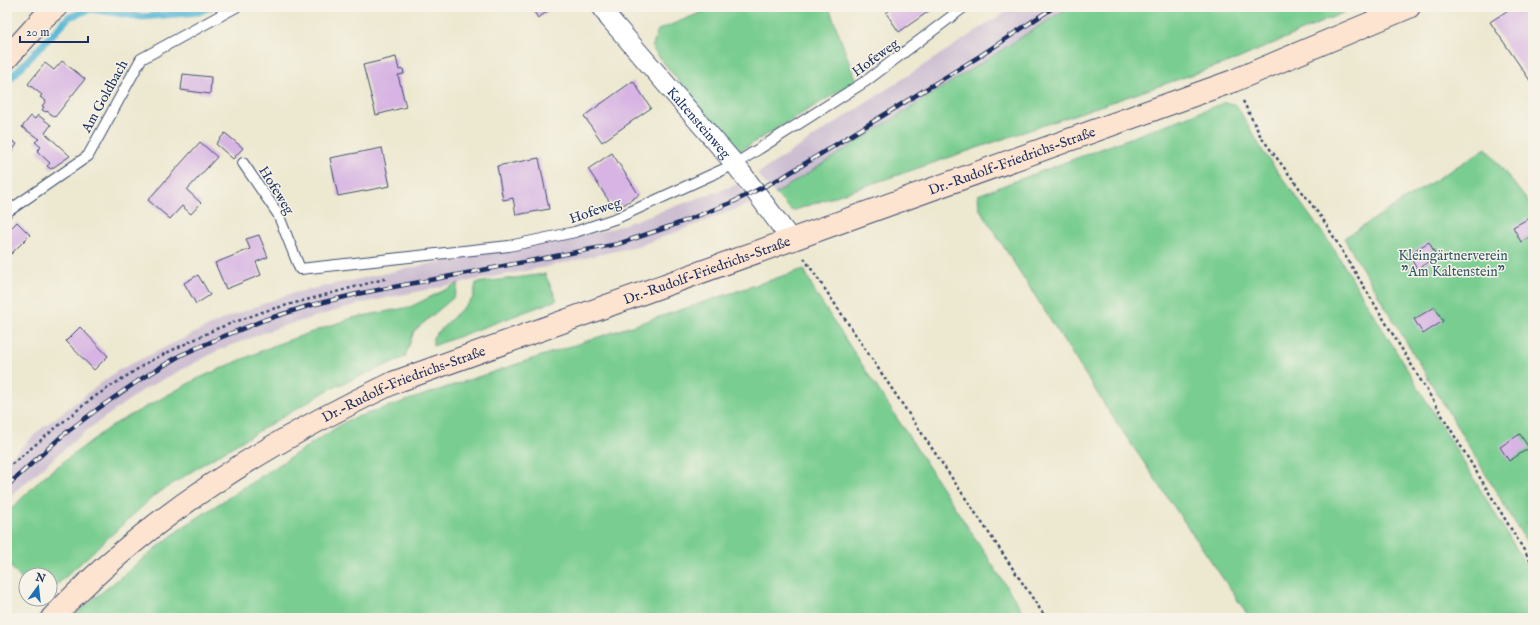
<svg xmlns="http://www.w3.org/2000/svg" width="1540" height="625" viewBox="0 0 1540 625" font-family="'IM FELL English',serif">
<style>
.industrial{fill:#cdbed2}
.green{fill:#79cd90;stroke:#4a7e77}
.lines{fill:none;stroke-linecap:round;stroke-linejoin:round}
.stream{stroke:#58b7d6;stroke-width:7}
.building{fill:#d7b4e3}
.lane-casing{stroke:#3a4b6f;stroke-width:12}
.street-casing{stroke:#3a4b6f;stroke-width:21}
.secondary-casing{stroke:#3a4b6f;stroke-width:24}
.path{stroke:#3a4b6f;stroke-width:2.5;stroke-dasharray:3 3;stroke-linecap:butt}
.lane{stroke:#fff;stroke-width:10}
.street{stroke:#fff;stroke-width:19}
.secondary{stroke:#fde4d1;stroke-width:22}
.rail-casing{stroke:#1b2f5e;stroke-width:4.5}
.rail{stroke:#f7f3e8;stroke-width:3;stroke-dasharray:9;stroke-linecap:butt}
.labels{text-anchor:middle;stroke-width:3;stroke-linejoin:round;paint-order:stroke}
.street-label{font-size:14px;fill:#1b2f5e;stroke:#f7f3e8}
.park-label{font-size:14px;fill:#32566a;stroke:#f7f3e8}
</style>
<rect width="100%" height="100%" fill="#f7f3e8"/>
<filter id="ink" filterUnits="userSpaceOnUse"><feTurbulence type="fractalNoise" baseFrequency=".025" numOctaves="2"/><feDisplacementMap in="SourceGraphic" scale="8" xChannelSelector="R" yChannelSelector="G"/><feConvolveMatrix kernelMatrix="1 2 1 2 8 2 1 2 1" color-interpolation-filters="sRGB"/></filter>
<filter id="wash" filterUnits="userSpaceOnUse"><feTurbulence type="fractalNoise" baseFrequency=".012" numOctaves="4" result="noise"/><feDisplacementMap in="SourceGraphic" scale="16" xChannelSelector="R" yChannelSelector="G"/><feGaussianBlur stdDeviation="0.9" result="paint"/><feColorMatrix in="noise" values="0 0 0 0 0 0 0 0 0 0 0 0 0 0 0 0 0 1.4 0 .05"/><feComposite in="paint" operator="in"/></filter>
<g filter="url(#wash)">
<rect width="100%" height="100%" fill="#ede8d0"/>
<path class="industrial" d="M1013,7h56l-294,187 -18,-20z
M738,184l17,18 -113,43 -101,23 -82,15 -97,20 -85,25 -56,21 -78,41 -56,40 -68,58 -12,13v-40l35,-33 75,-57 104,-51 68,-26 158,-34 161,-30z"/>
<path class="green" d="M715,7h114l27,74 -120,72 -84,-105 6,-18z
M1069,7h287l-118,52 -446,152 -17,-17z
M1226,102l11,4 25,44 70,96 201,330v42h-283l-142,-208 -129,-202 -1,-13z
M1486,148l47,60v345l-189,-315z
M804,269l12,25 211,324h-957l110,-89 168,-109z
M545,274l12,26 -124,46v-9l40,-39 3,-15z
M459,283l-5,14 -40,34 -9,26 -75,32 -122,72 -53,34 -105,96v-16h-24v10l-19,-23v-49l35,-35 69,-52 86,-47 78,-34 77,-27 58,-11z"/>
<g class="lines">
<path class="stream" d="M7,82l62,-65 22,-8 51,8 57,-5 12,-5"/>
</g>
<g id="blocks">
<path class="building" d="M531,7h23l-16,11z
M894,7h41l-36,25 -13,-19z
M1513,7h20v78l-43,-63z
M396,57l3,13 4,-1 1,5 -6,1 8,32 -30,8 -13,-50z
M62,61l23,18 -30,38 -8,-6 -1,1 -4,-2 2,-3 -2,-1 4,-5 -6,-4 2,-2 -14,-11 17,-21 9,7z
M183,74l28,3 -1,17 -29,-4z
M633,81l18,27 -49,34 -18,-26z
M38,115l13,10 -6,8 25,23 -19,13 -4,-3 3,-3 -13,-12 4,-4 -6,-5 4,-3 -17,-12 9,-11 4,3z
M225,133l18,15 -10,11 -17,-15z
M7,137l10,7 -10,15z
M200,142l17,15 -30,33 14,13 -10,11 -9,-8 -12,13 -22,-19z
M382,148l8,38 -52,10 -8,-38z
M612,153l27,42 -24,15 -27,-41z
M539,158l10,51 -33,6 -3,-17 -10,2 -6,-34z
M1533,216v19l-12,7 -8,-15z
M17,222l13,13 -23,23v-26z
M259,235l9,22 -12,5 5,13 -35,14 -11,-26 35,-14 -4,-10z
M1429,242l8,15 -20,12 -9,-15z
M198,275l12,20 -14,9 -12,-21z
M1435,307l8,14 -20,13 -9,-15z
M80,327l28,29 -14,14 -28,-29z
M1520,434l9,14 -20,13 -9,-14z"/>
</g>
</g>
<g filter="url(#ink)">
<use href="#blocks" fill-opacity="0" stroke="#3a4b6f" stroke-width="1"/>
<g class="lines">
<defs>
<path id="lane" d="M243,163l35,51 22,55 209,-23 66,-14 42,-14 118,-54 131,-83 98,-74
M7,212l81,-56 53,-97 95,-52"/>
<g id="street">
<path id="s1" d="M602,7l7,11 126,146 57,77"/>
</g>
<g id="secondary">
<path d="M7,58l37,-41 12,-10"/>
<path id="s2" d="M52,618c98,-103 216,-176 343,-236l838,-301 176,-74"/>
</g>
</defs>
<use href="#lane" class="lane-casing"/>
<use href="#street" class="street-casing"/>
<use href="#secondary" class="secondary-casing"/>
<path class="path" d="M1243,101l18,36 63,84 209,344
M804,258l242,360
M7,468l84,-69 59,-38 66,-32 49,-18 123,-33"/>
<use href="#lane" class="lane"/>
<use href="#street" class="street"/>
<use href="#secondary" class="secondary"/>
<defs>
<path id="rail" d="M7,486l56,-51 36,-27 39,-27 43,-26 41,-18 42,-17 44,-14 49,-12 261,-50 56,-19 59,-23 50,-25 197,-121 74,-49"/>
</defs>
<use href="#rail" class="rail-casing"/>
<use href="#rail" class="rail"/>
</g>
</g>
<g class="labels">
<g class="street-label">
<text transform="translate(875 57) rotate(-36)" y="5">Hofeweg</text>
<text transform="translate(104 96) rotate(-61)" y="5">Am Goldbach</text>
<text dy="5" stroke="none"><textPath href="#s1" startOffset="151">Kaltensteinweg</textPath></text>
<text dy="5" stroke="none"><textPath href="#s2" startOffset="1074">Dr.-Rudolf-Friedrichs-Straße</textPath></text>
<text transform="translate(277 190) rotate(58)" y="5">Hofeweg</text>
<text transform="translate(595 210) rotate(-19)" y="5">Hofeweg</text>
<text dy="5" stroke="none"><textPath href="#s2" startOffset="750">Dr.-Rudolf-Friedrichs-Straße</textPath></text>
<text dy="5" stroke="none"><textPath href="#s2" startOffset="426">Dr.-Rudolf-Friedrichs-Straße</textPath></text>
</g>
<g class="park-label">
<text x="1453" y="260">Kleingärtnerverein<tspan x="1453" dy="16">"Am Kaltenstein"</tspan></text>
</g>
</g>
<rect width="1540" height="625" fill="none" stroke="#f7f3e8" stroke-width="24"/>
<g transform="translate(38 587) rotate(15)"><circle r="19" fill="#f7f3e8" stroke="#9fa5b1"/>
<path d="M0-3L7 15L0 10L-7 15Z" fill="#1f6fb2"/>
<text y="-6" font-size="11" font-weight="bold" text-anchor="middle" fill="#1b2f5e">N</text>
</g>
<path d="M20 36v6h68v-6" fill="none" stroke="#1b2f5e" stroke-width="2"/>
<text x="26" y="36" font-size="12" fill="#1b2f5e" stroke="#f7f3e8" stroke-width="3" paint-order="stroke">20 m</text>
</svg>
